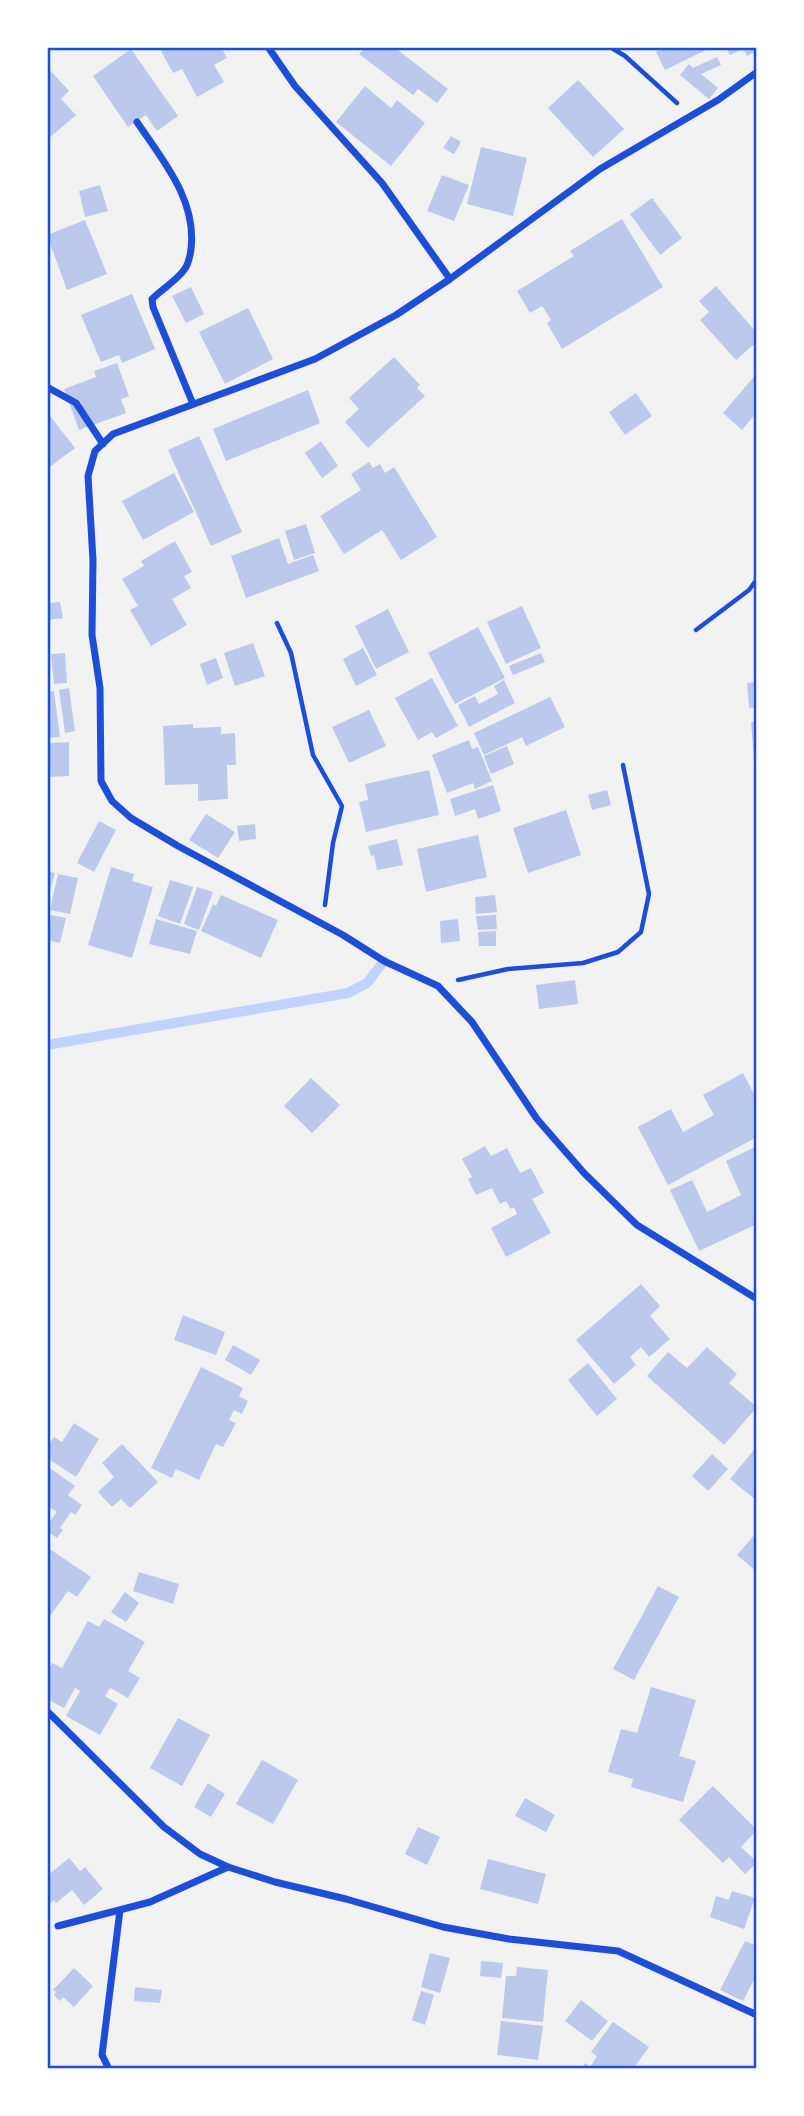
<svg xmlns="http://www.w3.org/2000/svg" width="804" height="2116" viewBox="0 0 804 2116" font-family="'Sofia Sans Condensed',sans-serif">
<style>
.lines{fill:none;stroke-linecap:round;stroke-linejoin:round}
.stream{stroke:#bfd3fe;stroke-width:10}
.building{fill:#bdc9ec}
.path{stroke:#1d4ed8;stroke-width:4.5}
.minor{stroke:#1d4ed8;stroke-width:7}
.neatline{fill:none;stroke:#1d4ed8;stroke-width:2.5}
</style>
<rect width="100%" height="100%" fill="#f2f2f2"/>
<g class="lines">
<path class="stream" d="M47,1045l301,-52 19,-10 17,-22"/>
</g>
<path class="building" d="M167,47h54l6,11 -13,7 10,17 -27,15 -15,-28 -9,4 -12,-22z
M359,47h35l54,42 -11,14 -19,-14 -5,6 -54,-41 4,-4z
M665,47h47l-47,23 -9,-18z
M726,47h31v4l-10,5 -4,-7 -13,6z
M131,49l47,67 -21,15 -11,-16 -18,12 -35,-51z
M717,57l4,8 -20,9 17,14 -9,11 -29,-24 9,-11 4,4z
M47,67l22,24 -8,8 15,16 -29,25z
M578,80l46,49 -31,28 -45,-49z
M365,86l26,22 6,-8 28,23 -34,43 -55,-44z
M451,136l10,6 -7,12 -11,-6z
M481,147l46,11 -14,58 -46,-12z
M442,175l27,10 -15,36 -27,-10z
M100,185l8,26 -23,6 -6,-26z
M652,198l30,40 -22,17 -30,-41z
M622,219l41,68 -101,62 -15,-26 4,-3 -9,-14 -12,7 -13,-22 57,-35 -4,-5z
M85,220l22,54 -40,16 -20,-55z
M716,286l41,47v9l-21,18 -36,-40 9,-8 -10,-11z
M191,287l13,27 -18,9 -14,-27z
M132,294l23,55 -33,14 -3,-8 -18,7 -20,-47z
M248,308l25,51 -48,25 -26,-52z
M394,357l26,28 -3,3 8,8 -57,52 -23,-26 14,-13 -10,-11z
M117,363l12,33 -8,3 5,14 -47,17 -15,-41 32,-12 -2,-6z
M757,373v39l-15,18 -19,-17z
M308,390l12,33 -94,38 -13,-32z
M636,393l16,23 -27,19 -16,-23z
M47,412l28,36 -28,21z
M199,436l43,96 -31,14 -43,-96z
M321,441l17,25 -16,12 -17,-25z
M369,462l4,6 7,-4 5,9 9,-6 43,70 -36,23 -19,-30 -38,24 -24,-38 41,-26 -10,-16z
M174,473l20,39 -51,28 -21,-39z
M306,524l9,29 -21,7 -9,-29z
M279,538l9,26 25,-9 6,16 -73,27 -15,-42z
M175,541l17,31 -8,4 7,12 -19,11 15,26 -36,21 -21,-36 8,-4 -16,-27 22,-13 -3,-5z
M60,602l3,16 -15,2 -1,-17z
M522,606l19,42 -35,16 -19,-42z
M388,609l21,43 -33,17 -21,-43z
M478,627l27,51 -50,26 -27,-51z
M253,643l12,33 -30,10 -11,-33z
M363,648l14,27 -21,11 -13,-27z
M65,653l2,30 -13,1 -3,-30z
M541,653l4,9 -32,13 -4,-9z
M216,658l7,20 -16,7 -7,-21z
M432,678l26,48 -22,12 -4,-6 -14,8 -23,-42z
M504,680l11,23 -46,24 -11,-22 17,-9 4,8 19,-10 -4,-8z
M757,682v25l-8,1 -2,-25z
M69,688l6,43 -10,2 -6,-43z
M54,691l6,46 -13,1v-46z
M550,697l15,30 -39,19 -4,-9 -38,18 -10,-22z
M369,710l17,36 -37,17 -17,-36z
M751,722h6v51h-2z
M193,724v4l28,-1v7l14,-1 1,32h-9l1,34 -30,2v-17l-33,1 -2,-59z
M469,740l3,9 6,-2 14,34 -17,8 -2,-6 -26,10 -15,-38z
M69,742v34l-22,1v-34z
M507,746l7,18 -23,10 -7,-18z
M429,770l10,45 -73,17 -7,-30 9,-2 -3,-16z
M493,785l8,26 -23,8 -3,-10 -20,7 -5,-17z
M607,790l4,15 -19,5 -4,-15z
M566,810l15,45 -53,18 -15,-45z
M206,814l29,18 -17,26 -29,-18z
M99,821l17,9 -22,42 -17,-9z
M255,824l1,15 -17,2 -2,-15z
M478,835l9,42 -61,15 -9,-43z
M397,839l6,26 -26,5 -3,-15 -3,1 -3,-10z
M111,867l23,7 -2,7 21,6 -21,71 -44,-13z
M47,871l8,2 -7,25h-1z
M58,874l20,4 -8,36 -20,-4z
M170,880l23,7 -13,37 -22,-8z
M197,887l16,5 -14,38 -15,-6z
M221,895l57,25 -17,38 -60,-27 12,-27 3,2z
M495,895l2,17 -21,2 -1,-17z
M51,915l15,3 -6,25 -13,-3z
M496,915l1,14 -19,1 -2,-14z
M156,919l41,12 -7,23 -41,-10z
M458,919l2,22 -19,2 -1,-22z
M496,931v15h-17l-1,-14z
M575,980l3,24 -39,5 -3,-24z
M743,1073l14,27v37l-89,48 -30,-58 33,-18 12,23 31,-17 -11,-20z
M311,1078l29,27 -28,28 -28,-27z
M485,1146l6,10 16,-8 13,25 11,-5 13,25 -12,6 19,34 -45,24 -15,-29 26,-14 -3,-7 -3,2 -5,-8 -6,3 -8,-16 -16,7 -8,-16 4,-2 -10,-18z
M757,1146v78l-58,27 -29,-61 22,-10 15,32 34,-17 -15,-34z
M641,1284l19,22 -10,10 20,23 -21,18 -8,-10 -11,10 6,8 -22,19 -38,-44z
M183,1315l42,17 -9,23 -42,-15z
M233,1345l27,15 -9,15 -26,-15z
M707,1347l30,27 -8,9 28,24 -33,38 -77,-69 21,-24 19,16z
M588,1363l29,36 -20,17 -29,-36z
M201,1367l42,21 -4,8 9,5 -6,13 -8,-4 -5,10 7,3 -13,24 -7,-3 -17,36 -23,-11 -4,9 -21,-10z
M74,1423l25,16 -23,38 -29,-19v-11l7,-10 8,5z
M122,1444l36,38 -28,26 -9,-9 -9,8 -14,-15 16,-15 -12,-14z
M757,1446v55l-27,-22z
M712,1454l16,15 -20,22 -16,-15z
M47,1466l28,20 -7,9 14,10 -7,10 -4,-3 -11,16 3,2 -6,8 -10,-7v-6l10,-13 -10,-6z
M757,1532v40l-20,-17z
M47,1547l44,30 -14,20 -9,-6 -21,29z
M139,1572l40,12 -6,20 -40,-13z
M658,1586l21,11 -45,83 -21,-11z
M125,1592l14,11 -13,19 -15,-10z
M104,1619l41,23 -17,29 12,7 -12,20 -18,-10 -5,8 13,8 -18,31 -34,-19 14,-25 -5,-3 -11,20 -17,-9v-27l5,-9 10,5 26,-47 11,6z
M651,1687l45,13 -17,56 17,5 -13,41 -52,-15 2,-8 -25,-7 13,-43 16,4z
M178,1718l32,17 -28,51 -32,-18z
M262,1760l36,20 -25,44 -37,-20z
M208,1783l17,11 -14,23 -17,-10z
M713,1786l44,44 -16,17 16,15 -12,12 -16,-17 -6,6 -44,-43z
M525,1798l30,17 -9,17 -31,-16z
M418,1827l22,10 -13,28 -22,-11z
M69,1858l11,13 5,-4 18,22 -19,16 -12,-15 -16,13 -2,-3 -7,6v-30z
M488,1859l58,15 -8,30 -58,-15z
M732,1891l23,7 -11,31 -34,-12 6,-21 13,4z
M745,1941l12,5v28l-14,27 -23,-11z
M430,1953l20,5 -10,35 -19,-6z
M481,1961l22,2 -2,15 -21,-2z
M517,1967l31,3 -5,52 -41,-4 4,-42h10z
M74,1968l19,18 -19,21 -11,-10 -3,4 -6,-6 2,-3 -3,-2z
M135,1987l27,3 -2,13 -26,-2z
M421,1991l13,4 -9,30 -13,-5z
M581,2000l27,21 -16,20 -27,-20z
M501,2021l42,5 -5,34 -41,-5z
M613,2022l36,25 -16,22h-52l4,-6 5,4 7,-11 -6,-4z"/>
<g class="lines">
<path class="path" d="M610,47l15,9 52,47
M277,623l14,30 22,102 29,51 -9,37 -8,62
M696,630l53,-40 8,-11
M458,980l50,-11 75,-6 35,-11 23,-20 8,-38 -26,-129"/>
<path class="minor" d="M268,47l27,39 87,97 68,96
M757,72l-39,28 -118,69 -150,110 -54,36 -81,44 -202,75 -18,17 -7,25 5,84 -1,75 8,53 1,93 11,20 19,17 47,28 165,89 41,26 54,25 34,36 65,97 47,54 53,52 120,74
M137,122c26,39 60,78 54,127 -1,7 -2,15 -7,21 -8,11 -22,19 -32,29l1,8 40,97
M47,387l29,16 27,41
M47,1711l117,116 36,27 28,13 47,15 71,17 97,28 66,12 109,12 139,64
M58,1926l92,-24 78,-35
M109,2069l-7,-14 18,-145"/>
</g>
<rect width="804" height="2116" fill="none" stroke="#ffffff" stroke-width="98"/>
<rect x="49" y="49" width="706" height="2018" class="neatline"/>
</svg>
